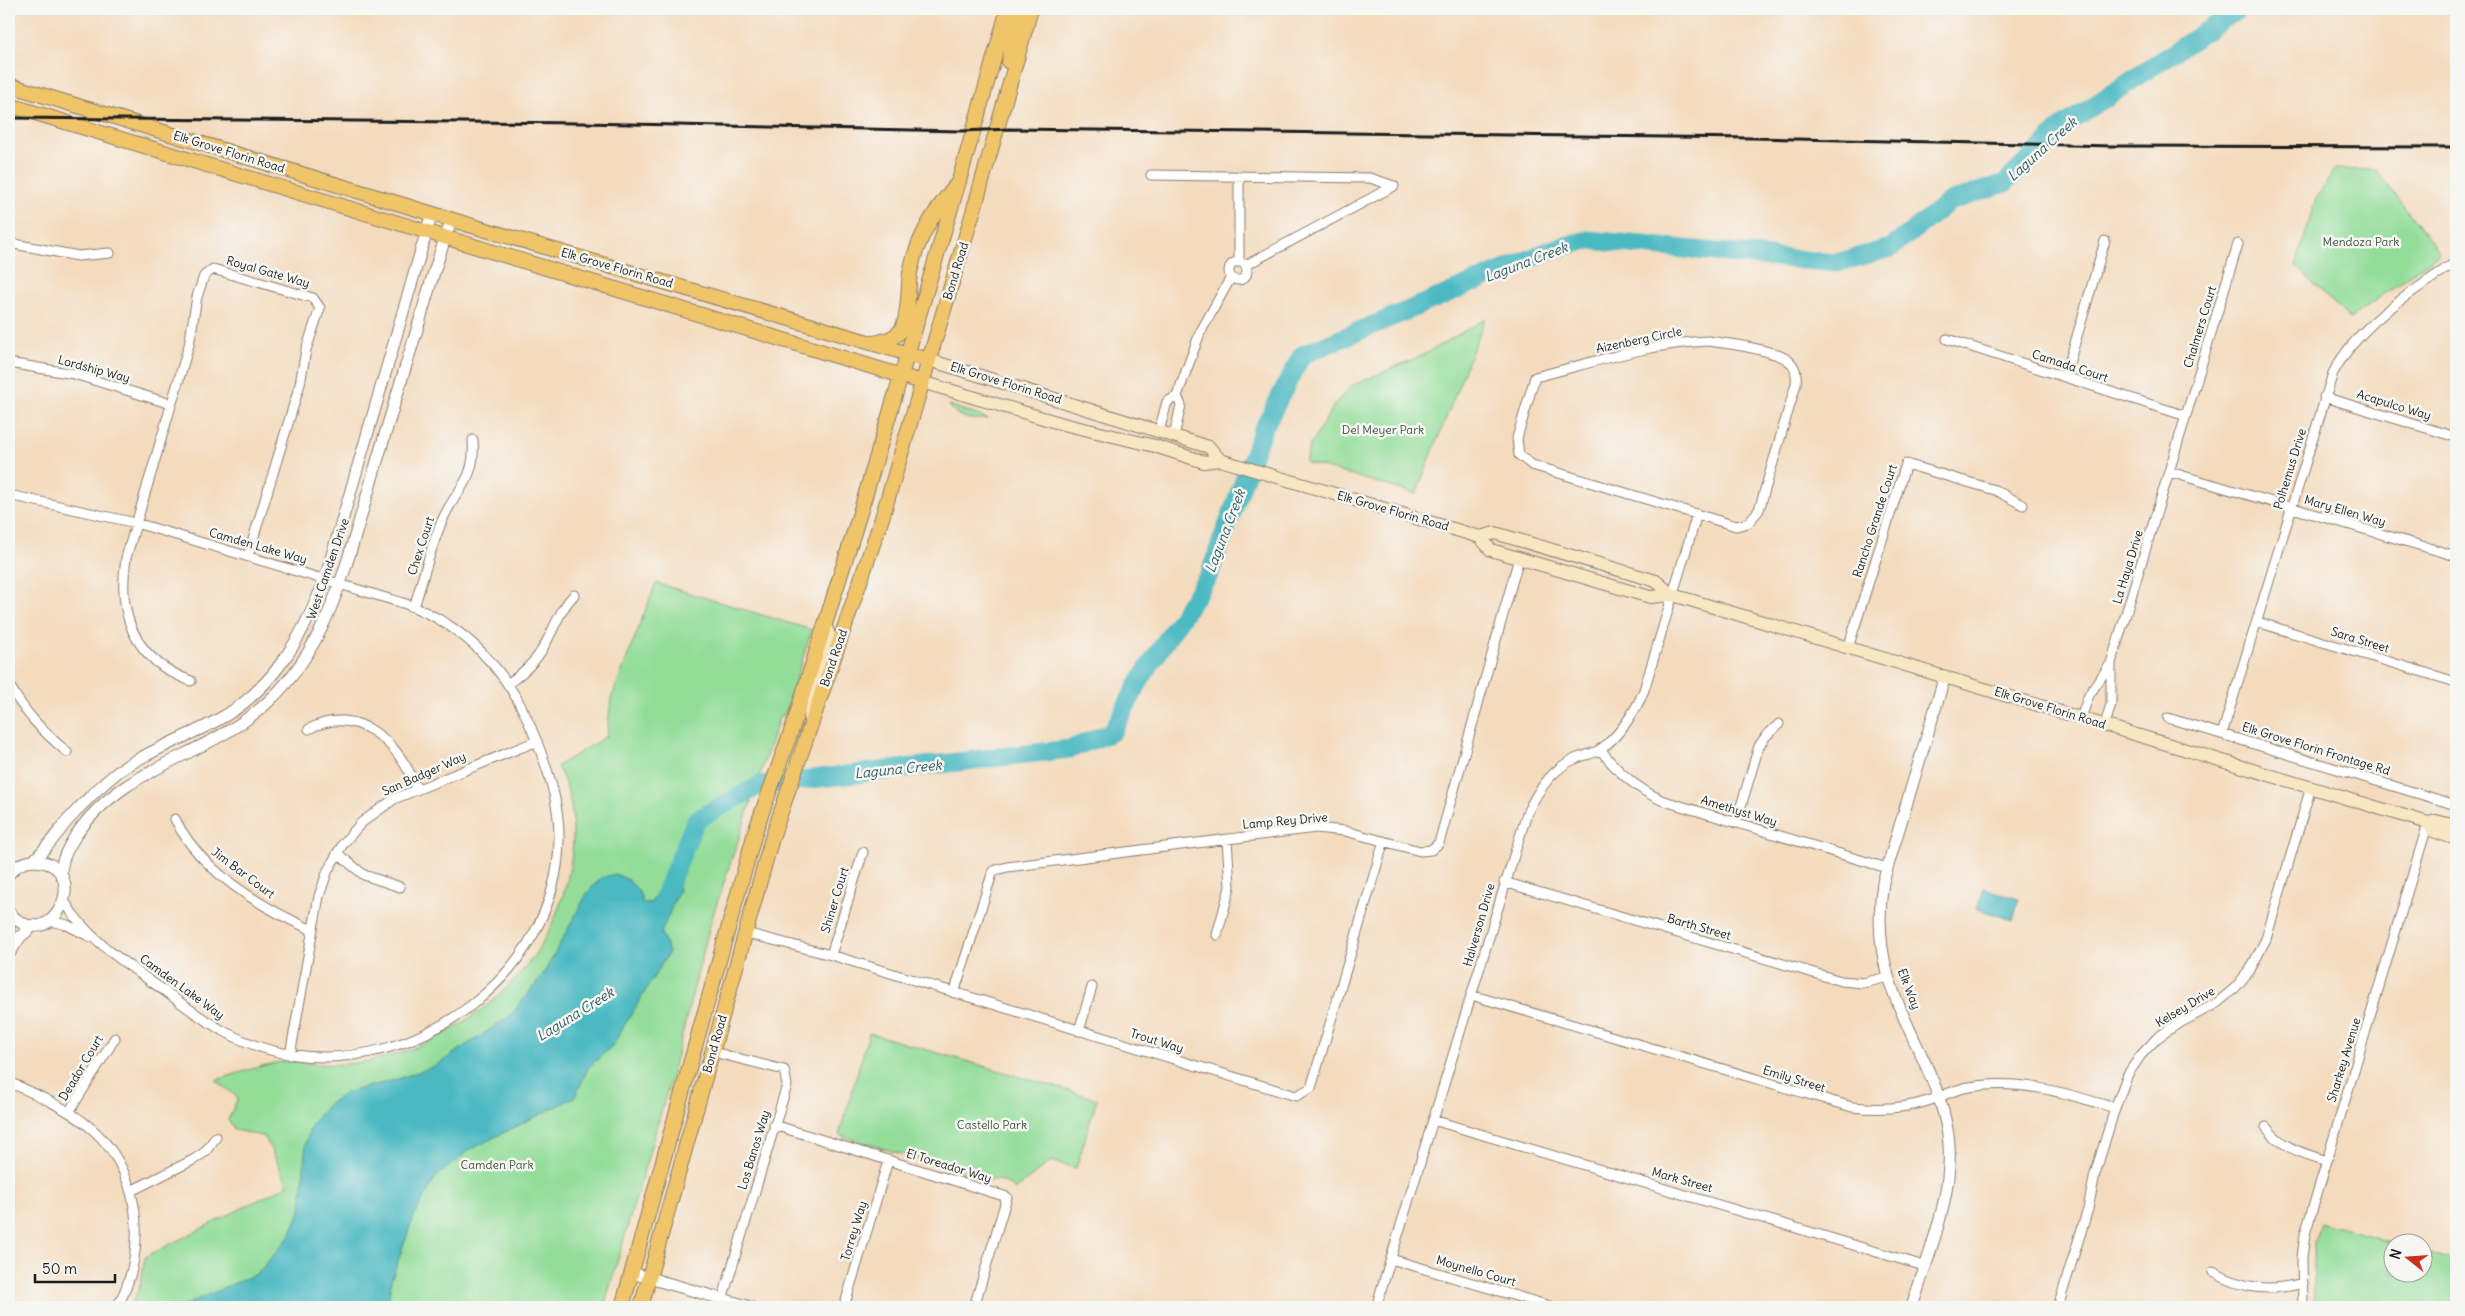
<svg xmlns="http://www.w3.org/2000/svg" width="2465" height="1316" viewBox="0 0 2465 1316" font-family="Delius,sans-serif">
<style>
.green{fill:#93dd99;stroke:#587c5a}
.water{fill:#4bb9c2;stroke:#346a6f}
.lines{fill:none;stroke-linecap:round;stroke-linejoin:round}
.river{stroke:#4bb9c2;stroke-width:19}
.minor-casing{stroke:#887c6d;stroke-width:11}
.tertiary-casing{stroke:#887c6d;stroke-width:13}
.secondary-casing{stroke:#887c6d;stroke-width:14}
.primary-casing{stroke:#887c6d;stroke-width:16}
.minor{stroke:#fff;stroke-width:9}
.tertiary{stroke:#fff;stroke-width:11}
.secondary{stroke:#f9e7c3;stroke-width:12}
.primary{stroke:#f0c469;stroke-width:14}
.rail{stroke:#1c1c1c;stroke-width:3}
.labels{text-anchor:middle;stroke-width:5;stroke-linejoin:round;paint-order:stroke}
.street-label{font-size:12px;fill:#1c1c1c;stroke:#f6f6f2}
.park-label{font-size:12px;fill:#405642;stroke:#f6f6f2}
.water-label{font-size:14px;font-style:italic;fill:#2f5b5e;stroke:#f6f6f2}
</style>
<rect width="100%" height="100%" fill="#f6f6f2"/>
<filter id="ink" filterUnits="userSpaceOnUse"><feTurbulence type="fractalNoise" baseFrequency=".02" numOctaves="2"/><feDisplacementMap in="SourceGraphic" scale="10" xChannelSelector="R" yChannelSelector="G"/><feConvolveMatrix kernelMatrix="1 2 1 2 8 2 1 2 1" color-interpolation-filters="sRGB"/></filter>
<filter id="wash" filterUnits="userSpaceOnUse"><feTurbulence type="fractalNoise" baseFrequency=".0096" numOctaves="4" result="noise"/><feDisplacementMap in="SourceGraphic" scale="20" xChannelSelector="R" yChannelSelector="G"/><feGaussianBlur stdDeviation="1.12" result="paint"/><feColorMatrix in="noise" values="0 0 0 0 0 0 0 0 0 0 0 0 0 0 0 0 0 1.4 0 .05"/><feComposite in="paint" operator="in"/></filter>
<g filter="url(#wash)">
<rect width="100%" height="100%" fill="#f4dbbe"/>
<path class="green" d="M2334,169l42,1 64,83 -90,66 -54,-53 19,-65z
M1485,319l-69,175 -111,-32 5,-17 25,-41 16,-18 74,-32z
M949,405l39,14c-17,1 -29,1 -39,-14z
M656,583l156,47 -27,83 -6,5 -68,203 -40,157 -67,229h-474l10,-21 5,-29 143,-72 -23,-48 -30,-7 -7,-10 10,-22 -22,-18c21,-6 44,-15 65,-18 11,-2 24,2 34,2 21,1 43,0 64,-5 51,-12 103,-43 138,-82 43,-47 67,-123 51,-186 -3,-9 -7,-17 -11,-25l50,-30 4,-37z
M869,1033l228,66 -21,69 -25,-7 -36,29c-10,-9 -15,-11 -29,-10l-147,-45z
M2321,1222l74,21 -3,1v30h30l1,-23 33,10v46h-142v-66z"/>
<path class="water" d="M674,872l5,18 -18,43 8,19 -57,94 -24,22 -13,29 -104,52 -35,28 -22,38 -23,66 -3,26h-207l77,-34 31,-36 12,-27 5,-69 6,-17 16,-19 19,-13 48,-12 40,-14 74,-49 34,-42 45,-83 13,-14 14,-4 13,6 10,10 5,13h8l12,-21z
M1984,888l35,11 -6,21 -36,-11z"/>
<g class="lines">
<path class="river" d="M665,894l31,-74 64,-35 310,-36 42,-17 30,-55 67,-102 53,-144 40,-76 251,-106 35,-9 248,23 55,-15 58,-46 56,-19 58,-57 176,-117"/>
</g>
</g>
<g filter="url(#ink)">
<g class="lines">
<defs>
<path id="minor" d="M1151,175l219,3 24,8
M1239,177v84
M9,243l69,13 32,-3
M1229 271a9 9 0 1 1 18 0a9 9 0 1 1-18 0Z
M1246,265l148,-79
M1947,339l239,77
M1708,341c18,2 70,9 82,21 6,6 7,14 6,22l-37,126 -11,13 -12,3 -204,-61 -13,-10 -2,-17 18,-61c57,-14 115,-34 173,-36z
M9,363l65,11 97,30
M2065,377l40,-136
M2324,397l132,40
M1159,431l8,-29 10,-6 23,-63 31,-56
M1174,436l7,-31 -4,-9
M2170,472l286,84
M9,495l127,28 270,81c60,22 102,67 126,126 15,36 28,72 27,111 -2,133 -143,235 -270,213 -45,-7 -81,-30 -116,-57 -37,-27 -85,-55 -108,-95
M414,607c9,-28 16,-58 28,-86 14,-34 34,-38 31,-81
M2257,622l199,60
M1848,648l58,-184 89,26 28,15
M191,681c-57,-21 -74,-66 -65,-123l63,-213 8,-48 7,-21 9,-7 100,29 7,10 -14,42 -6,34 -52,172
M509,683c14,-10 27,-21 35,-37 11,-18 15,-36 30,-51
M9,685c17,29 32,45 58,67
M2081,718l8,-23 22,-32 127,-419
M2168,718l288,87
M2105,725l6,-21v-41
M309,729c48,-26 92,15 107,59
M2222,734l111,-361c26,-49 78,-81 123,-111
M1600,749c17,23 36,39 61,51l226,68
M175,819c25,52 86,88 137,111
M1736,823l23,-77 7,-10 13,-12
M337,853l27,22 36,12
M1504,882l337,99 22,2 25,-6
M50,921l17,4 24,12
M746,933l85,22 465,141 15,-8 73,-247
M1217,935l13,-48 -3,-48
M831,955l32,-103
M954,993l39,-122 14,-4 309,-39 29,3 75,20 11,-1 8,-7 80,-285
M1471,995l381,112c26,3 51,2 76,-6 12,-4 24,-10 36,-13 53,-11 101,5 151,20
M1079,1031l13,-44
M713,1052l71,18 3,15 -67,222
M290,1055l29,-159 9,-26 15,-26 18,-21 33,-24 143,-58
M9,1082c26,12 54,24 77,42 55,42 64,125 31,183
M69,1112l46,-74
M1433,1120l491,146
M774,1125l233,72 -33,110
M2266,1127c16,21 36,26 61,34
M131,1191l62,-31 12,-8 11,-15
M1391,1259l162,48
M2213,1272c30,17 57,20 90,11
M844,1307l44,-146
M1376,1307l151,-494c10,-21 26,-45 48,-54 8,-4 19,-5 26,-10 18,-13 35,-38 43,-59l53,-176
M2058,1307l30,-98 7,-35 20,-66 13,-34 13,-19 16,-17 19,-13 41,-22 18,-15 15,-18 16,-31 45,-152
M2303,1307l-1,-49 3,-24 123,-411"/>
<path id="tertiary" d="M33,861c13,-12 23,-26 34,-40 16,-18 33,-35 52,-50 29,-20 63,-32 95,-49 57,-29 89,-85 111,-143l107,-366
M9,874c6,-8 16,-13 26,-13 61,3 17,101 -26,51
M61,875c0,-16 7,-27 15,-40 48,-71 134,-78 193,-134 60,-56 77,-137 100,-212 16,-56 33,-111 50,-166 10,-35 20,-70 33,-104
M9,930v-16
M9,954l11,-17 14,-12
M632,1273l118,34
M1912,1307c16,-52 44,-117 36,-172 -8,-57 -44,-105 -60,-159 -9,-31 -10,-62 -5,-94l62,-206"/>
<path id="secondary" d="M929,360l280,87 11,13
M922,382l141,42 92,22 49,16 16,-2 260,77 15,-4 161,48 16,14 18,5 738,223 8,-2 20,5
M1480,537l11,13 159,47 22,-2
M810,721l1,-24 18,-62 -4,-11
M2428,823l5,8 23,8"/>
<path id="primary" d="M1009,62l4,-33 6,-20
M9,85l457,139 463,136
M9,105l913,277
M874,343c11,-3 21,-4 27,-13 8,-11 7,-43 9,-57 6,-33 25,-63 46,-88
M622,1307l134,-478 37,-103 67,-213 99,-332 49,-172
M641,1307l131,-469 110,-320 97,-326 52,-183"/>
</defs>
<use href="#minor" class="minor-casing"/>
<use href="#tertiary" class="tertiary-casing"/>
<use href="#secondary" class="secondary-casing"/>
<use href="#primary" class="primary-casing"/>
<use href="#minor" class="minor"/>
<use href="#tertiary" class="tertiary"/>
<use href="#secondary" class="secondary"/>
<use href="#primary" class="primary"/>
<path class="rail" d="M9,118l574,5 378,8 48,-2 745,9 359,8 343,1"/>
</g>
</g>
<g class="labels">
<g class="street-label">
<text transform="translate(229 152) rotate(17)" y="4">Elk Grove Florin Road</text>
<text transform="translate(617 268) rotate(16)" y="4">Elk Grove Florin Road</text>
<text transform="translate(956 271) rotate(-73)" y="4">Bond Road</text>
<text transform="translate(268 272) rotate(16)" y="4">Royal Gate Way</text>
<text transform="translate(2200 327) rotate(-73)" y="4">Chalmers Court</text>
<text transform="translate(1639 340) rotate(-12)" y="4">Aizenberg Circle</text>
<text transform="translate(2070 366) rotate(18)" y="4">Camada Court</text>
<text transform="translate(94 369) rotate(15)" y="4">Lordship Way</text>
<text transform="translate(1006 383) rotate(17)" y="4">Elk Grove Florin Road</text>
<text transform="translate(2394 405) rotate(17)" y="4">Acapulco Way</text>
<text transform="translate(2290 469) rotate(-73)" y="4">Polhemus Drive</text>
<text transform="translate(1393 511) rotate(16)" y="4">Elk Grove Florin Road</text>
<text transform="translate(2345 511) rotate(16)" y="4">Mary Ellen Way</text>
<text transform="translate(1875 521) rotate(-72)" y="4">Rancho Grande Court</text>
<text transform="translate(258 546) rotate(16)" y="4">Camden Lake Way</text>
<text transform="translate(421 546) rotate(-72)" y="4">Chex Court</text>
<text transform="translate(2128 567) rotate(-73)" y="4">La Haya Drive</text>
<text transform="translate(328 569) rotate(-71)" y="4">West Camden Drive</text>
<text transform="translate(2360 640) rotate(17)" y="4">Sara Street</text>
<text transform="translate(834 658) rotate(-71)" y="4">Bond Road</text>
<text transform="translate(2050 708) rotate(17)" y="4">Elk Grove Florin Road</text>
<text transform="translate(2316 749) rotate(17)" y="4">Elk Grove Florin Frontage Rd</text>
<text transform="translate(424 774) rotate(-24)" y="4">San Badger Way</text>
<text transform="translate(1739 811) rotate(17)" y="4">Amethyst Way</text>
<text transform="translate(1285 821) rotate(-5)" y="4">Lamp Rey Drive</text>
<text transform="translate(243 873) rotate(37)" y="4">Jim Bar Court</text>
<text transform="translate(835 900) rotate(-73)" y="4">Shiner Court</text>
<text transform="translate(1479 925) rotate(-74)" y="4">Halverson Drive</text>
<text transform="translate(1699 927) rotate(16)" y="4">Barth Street</text>
<text transform="translate(182 987) rotate(36)" y="4">Camden Lake Way</text>
<text transform="translate(1909 989) rotate(69)" y="4">Elk Way</text>
<text transform="translate(2185 1007) rotate(-31)" y="4">Kelsey Drive</text>
<text transform="translate(1157 1041) rotate(17)" y="4">Trout Way</text>
<text transform="translate(715 1044) rotate(-74)" y="4">Bond Road</text>
<text transform="translate(2344 1060) rotate(-73)" y="4">Sharkey Avenue</text>
<text transform="translate(81 1068) rotate(-59)" y="4">Deador Court</text>
<text transform="translate(1794 1079) rotate(17)" y="4">Emily Street</text>
<text transform="translate(754 1150) rotate(-73)" y="4">Los Banos Way</text>
<text transform="translate(949 1166) rotate(17)" y="4">El Toreador Way</text>
<text transform="translate(1682 1180) rotate(16)" y="4">Mark Street</text>
<text transform="translate(854 1231) rotate(-73)" y="4">Torrey Way</text>
<text transform="translate(1476 1271) rotate(16)" y="4">Moynello Court</text>
</g>
<g class="park-label">
<text x="2361" y="246">Mendoza Park</text>
<text x="1383" y="434">Del Meyer Park</text>
<text x="992" y="1129">Castello Park</text>
<text x="497" y="1169">Camden Park</text>
</g>
<g class="water-label">
<text transform="translate(2042 149) rotate(-42)" y="5">Laguna Creek</text>
<text transform="translate(1526 262) rotate(-21)" y="5">Laguna Creek</text>
<text transform="translate(1225 531) rotate(-69)" y="5">Laguna Creek</text>
<text transform="translate(898 769) rotate(-6)" y="5">Laguna Creek</text>
<text transform="translate(575 1014) rotate(-32)" y="5">Laguna Creek</text>
</g>
</g>
<rect width="2465" height="1316" fill="none" stroke="#f6f6f2" stroke-width="30"/>
<g transform="translate(2408 1258) rotate(287)"><circle r="24" fill="#f6f6f2" stroke="#9f9f9c"/>
<path d="M0-4L9 19L0 12L-9 19Z" fill="#c8321e"/>
<text y="-8" font-size="14" font-weight="bold" text-anchor="middle" fill="#1c1c1c">N</text>
</g>
<path d="M35 1274v8h80v-8" fill="none" stroke="#1c1c1c" stroke-width="2.5"/>
<text x="42" y="1274" font-size="15" fill="#1c1c1c" stroke="#f6f6f2" stroke-width="4" paint-order="stroke">50 m</text>
</svg>
